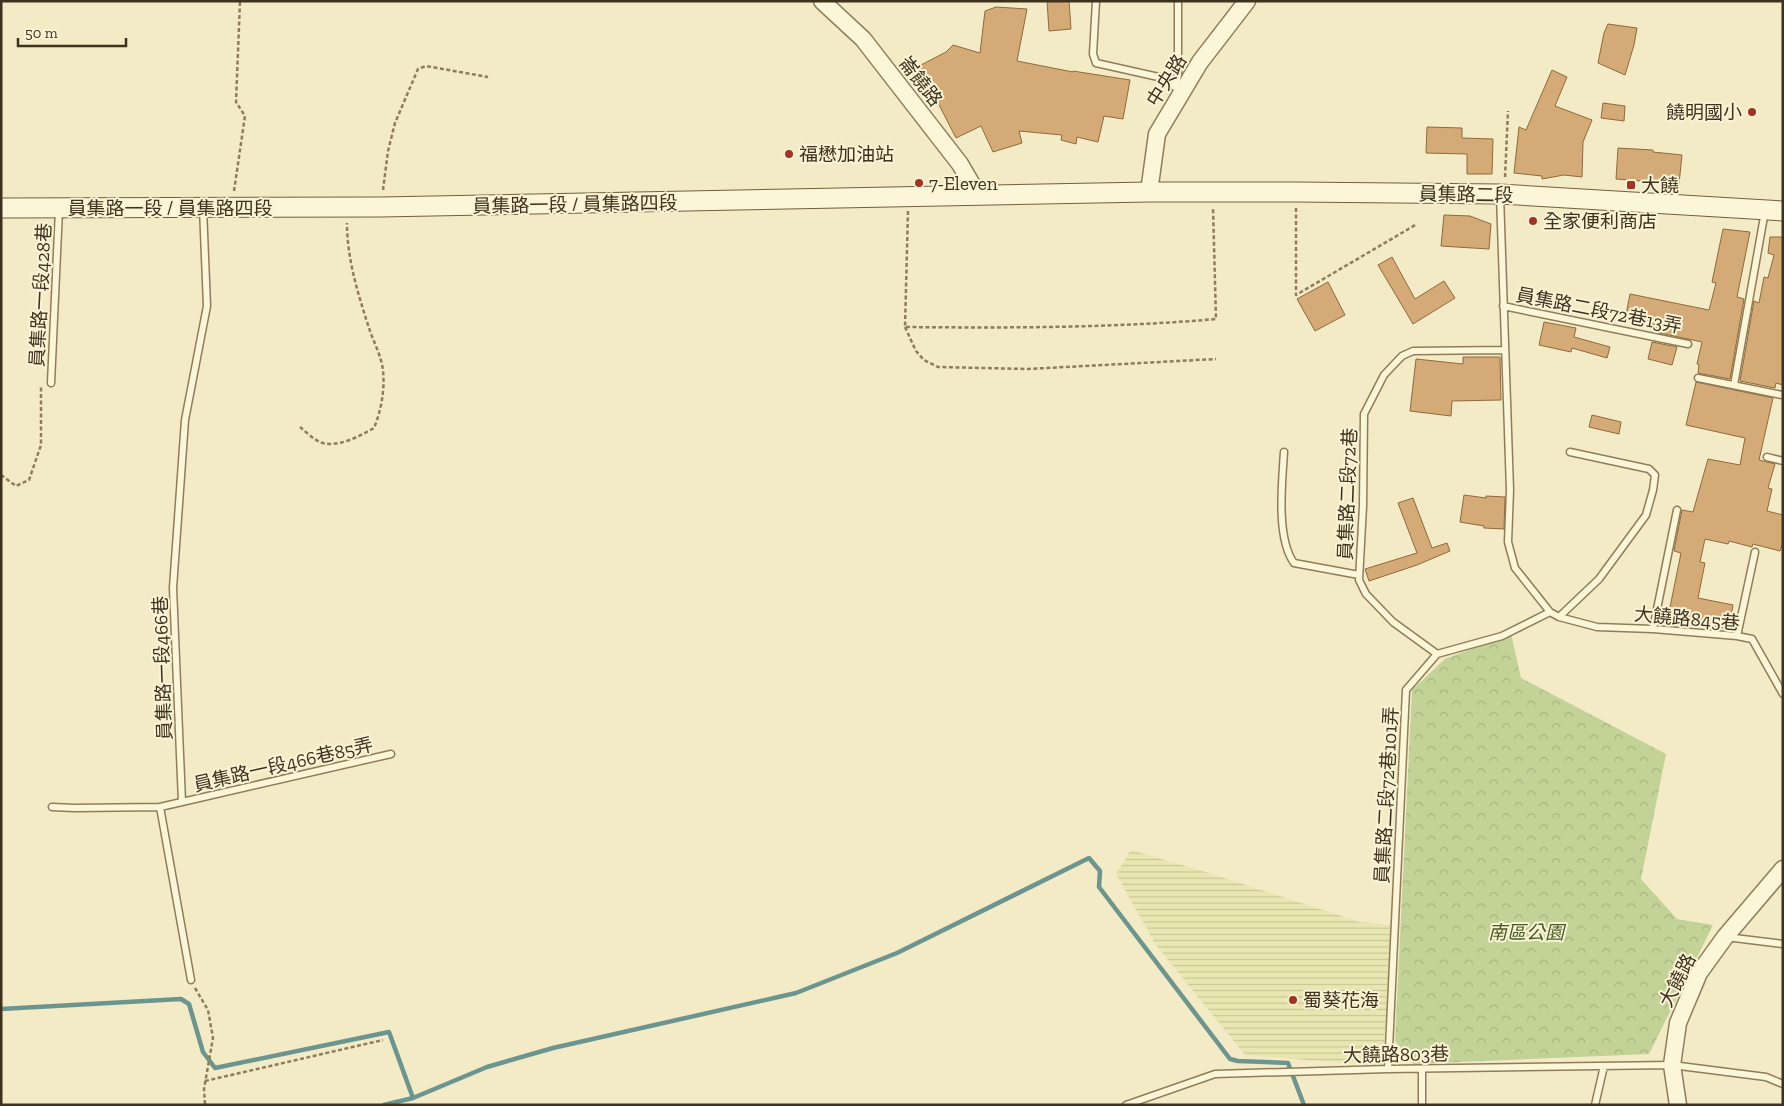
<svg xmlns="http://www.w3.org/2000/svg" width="1784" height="1106" viewBox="0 0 1784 1106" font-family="'Zilla Slab','Noto Sans TC',serif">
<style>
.farmland{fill:url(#farmland-rules)}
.park{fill:url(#park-crowns)}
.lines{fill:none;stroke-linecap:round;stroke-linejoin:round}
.stream{stroke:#6c9590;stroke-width:4.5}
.building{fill:#d4aa77;stroke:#91693c}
.service-casing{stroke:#8f7d59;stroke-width:9}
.tertiary-casing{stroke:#8f7d59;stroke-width:19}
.secondary-casing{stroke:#715e3c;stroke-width:21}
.path{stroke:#8f7d59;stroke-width:2.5;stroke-dasharray:4 2.5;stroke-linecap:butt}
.service{stroke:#fcf6d9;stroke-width:6}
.tertiary{stroke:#fcf6d9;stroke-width:16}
.secondary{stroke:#fcf6d9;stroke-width:19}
.poi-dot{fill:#a43323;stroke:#f9f3d5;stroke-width:2}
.labels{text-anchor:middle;stroke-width:4;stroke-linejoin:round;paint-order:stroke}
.street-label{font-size:19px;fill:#3e321e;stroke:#f9f3d5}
.poi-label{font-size:19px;fill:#3e321e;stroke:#f9f3d5;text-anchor:start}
.park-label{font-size:19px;font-style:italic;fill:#465c22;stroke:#f9f3d5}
</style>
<defs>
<pattern id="farmland-rules" width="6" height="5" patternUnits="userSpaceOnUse" patternTransform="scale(1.25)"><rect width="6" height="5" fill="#e9e7b1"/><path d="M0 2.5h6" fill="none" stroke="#c9c798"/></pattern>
<pattern id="park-crowns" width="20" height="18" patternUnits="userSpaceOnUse" patternTransform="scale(1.25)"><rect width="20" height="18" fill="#c3d297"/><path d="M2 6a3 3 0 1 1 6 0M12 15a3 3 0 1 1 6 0" fill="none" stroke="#a9b582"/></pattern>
</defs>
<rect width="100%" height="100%" fill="#f2ebc5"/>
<path class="farmland" d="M1131,850l78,23 151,49 31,3 -8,141 -138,-11 -89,-110 -40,-71z"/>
<path class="park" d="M1511,634l10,44 145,76 -25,125 36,40 36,6 -64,129 -236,10 -18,-23 17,-351 33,-31z"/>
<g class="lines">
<path class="stream" d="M1,1009l180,-10 8,5 14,48 12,16 174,-36 24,66 74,-31 66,-19 243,-55 101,-40 192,-95 11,13 -1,16 131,172 8,2 50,2 16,42
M384,1105l29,-7"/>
</g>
<path class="building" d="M1047,1h22l2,28 -22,2z
M996,7l31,2 -10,52 56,11v-1l57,9 -7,39 -19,-3 -6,26 -21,-5 -1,7 -15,-4 1,-5 -43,-4 3,12 -29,9 -12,-26 -25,12 -37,-72 27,-14 7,-7 27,8 5,-42z
M1608,24l29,4 -3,17 -9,30 -27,-12 6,-30z
M1552,70l15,7 -12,29 37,14 -9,22 -1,35 -18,-2 -22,4v-3l-28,-3 5,-46 7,3z
M1603,103l22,3 -1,15 -23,-3z
M1427,127l35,1v10l31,1 -1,35h-25v-20l-41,-1z
M1618,148l35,2v2l29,3 -3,29 -63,-5z
M1444,215l26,1 21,8 -2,25 -48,-3z
M1723,229l27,3 -13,65 7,2 -14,80 -32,-6 1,-8 -2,-1 5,-22 -47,-10 2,-7 -32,-5 5,-26 79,16 7,-27 -4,-1z
M1770,237h13v148l-7,-2 -1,5 -35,-7 14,-80 5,2 5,-26 4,1 6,-23 -6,-2z
M1392,257l23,42 29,-18 11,17 -42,26 -35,-59z
M1328,282l17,33 -30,16 -18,-32z
M1544,322l32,6 -2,9 36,10 -3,11 -35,-10 -1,4 -32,-7z
M1652,342l25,5 -5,18 -24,-6z
M1463,357h37l1,43 -49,1 -1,15 -41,-5 6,-52 47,5z
M1696,382l77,16 -14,62 16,4 -7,24 4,1 -5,22 16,4v27l-3,9 -27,-7 -1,3 -23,-6 -1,3 -23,-5 -5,23 5,1 -7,35 35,7 -4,24 -61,-12 13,-64 -7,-2 8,-41 11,2 15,-53 32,6 5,-27 -59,-13z
M1592,415l29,7 -2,12 -30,-7z
M1464,495l22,3v-2l19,1 -1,32 -20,-1v-2l-24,-4z
M1413,498l19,50 15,-5 3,8 -33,14 -48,16 -4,-12 52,-16 -19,-50z"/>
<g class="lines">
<defs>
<path id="service" d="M1096,1l-3,53 3,9 67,15 18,14
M1175,87l3,-12v-74
M1500,195l10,295 -2,52 7,26 35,44 9,5 38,10 56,2 84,7 15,3 31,55
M1503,306l185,38
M1698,378l84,17
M51,383l8,-173
M1734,385l31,-174
M1284,452c-2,31 -8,86 10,111l65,12
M1767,457l16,4
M1559,617l40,-38 47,-64 7,-25 2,-15 -6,-6 -79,-17
M1653,629l24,-119
M1737,636l18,-84
M1437,654l-44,-32 -27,-28 -7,-14 4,-74 1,-92 20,-39 18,-19 11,-5 92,-1
M182,802l209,-48
M52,807l23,1 85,-1
M1726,937l57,7
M191,980l-31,-173 22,-5 -9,-214 12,-168 22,-114 -4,-98
M1388,1069l18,-379 31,-36 65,-18 48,-24
M1126,1105l89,-31 173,-5 284,-4 94,12 17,7
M1422,1105v-36
M1595,1105l9,-39"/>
<path id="tertiary" d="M822,1l41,38 97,125 18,31
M1149,192l8,-58 43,-72 47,-61
M1678,1105l-6,-40 6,-42 21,-50 26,-36 58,-68"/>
<path id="secondary" d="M1,208l380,-1 768,-15h146l205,2 283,17"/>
</defs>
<use href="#service" class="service-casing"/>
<use href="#tertiary" class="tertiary-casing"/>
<use href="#secondary" class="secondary-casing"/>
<path class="path" d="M1505,177l3,-66
M383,190l5,-39 7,-28 23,-54 8,-3 62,11
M234,191l11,-75 -9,-14 4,-101
M1296,208v87l121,-71
M908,211l-3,116c104,1 208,1 311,-8l-3,-111
M905,327l11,24 8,9 14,7 90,2 188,-10
M300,427c6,5 13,12 20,15 16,7 40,-6 54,-14 7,-17 11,-38 9,-57 -1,-14 -10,-30 -14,-43 -11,-34 -22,-69 -22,-105
M1,475l15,11 13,-6 12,-35v-59
M195,988l13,22 5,28 -9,51 1,16
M205,1081l178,-41"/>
<use href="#service" class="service"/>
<use href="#tertiary" class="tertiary"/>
<use href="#secondary" class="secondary"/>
</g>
<g class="poi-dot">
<circle cx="1752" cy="112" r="5"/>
<circle cx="789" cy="154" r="5"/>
<circle cx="919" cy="183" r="5"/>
<rect x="1626" y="180" width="10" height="10" rx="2.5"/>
<circle cx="1533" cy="221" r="5"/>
<circle cx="1293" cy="1000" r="5"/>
</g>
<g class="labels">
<g class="street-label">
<text transform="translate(1166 80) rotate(-58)" y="7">中央路</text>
<text transform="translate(921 81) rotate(52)" y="7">崙饒路</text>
<text transform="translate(1466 194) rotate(1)" y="7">員集路二段</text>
<text transform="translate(575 204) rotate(-1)" y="7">員集路一段 / 員集路四段</text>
<text x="170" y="215">員集路一段 / 員集路四段</text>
<text transform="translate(40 295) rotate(-87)" y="7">員集路一段428巷</text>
<text transform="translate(1599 310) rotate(11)" y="7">員集路二段72巷13弄</text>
<text transform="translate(1347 494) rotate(-88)" y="7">員集路二段72巷</text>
<text transform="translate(1687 618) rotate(5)" y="7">大饒路845巷</text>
<text transform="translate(162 668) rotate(-92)" y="7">員集路一段466巷</text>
<text transform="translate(283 764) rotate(-13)" y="7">員集路一段466巷85弄</text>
<text transform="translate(1386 795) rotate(-87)" y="7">員集路二段72巷101弄</text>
<text transform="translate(1677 980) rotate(-63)" y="7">大饒路</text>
<text transform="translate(1396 1054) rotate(-1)" y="7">大饒路803巷</text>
</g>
<g class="poi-label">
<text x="1742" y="119" text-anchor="end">饒明國小</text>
<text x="799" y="161">福懋加油站</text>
<text x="929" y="190">7-Eleven</text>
<text x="1641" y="192">大饒</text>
<text x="1543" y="228">全家便利商店</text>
<text x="1303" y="1007">蜀葵花海</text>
</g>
<g class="park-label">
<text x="1526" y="939">南區公園</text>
</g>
</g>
<rect width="1784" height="1106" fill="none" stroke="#3e321e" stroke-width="5"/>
<path d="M18 38v8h108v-8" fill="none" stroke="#3e321e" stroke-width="2.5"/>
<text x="25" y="38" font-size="15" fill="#3e321e" stroke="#f9f3d5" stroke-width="4" paint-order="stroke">50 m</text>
</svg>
